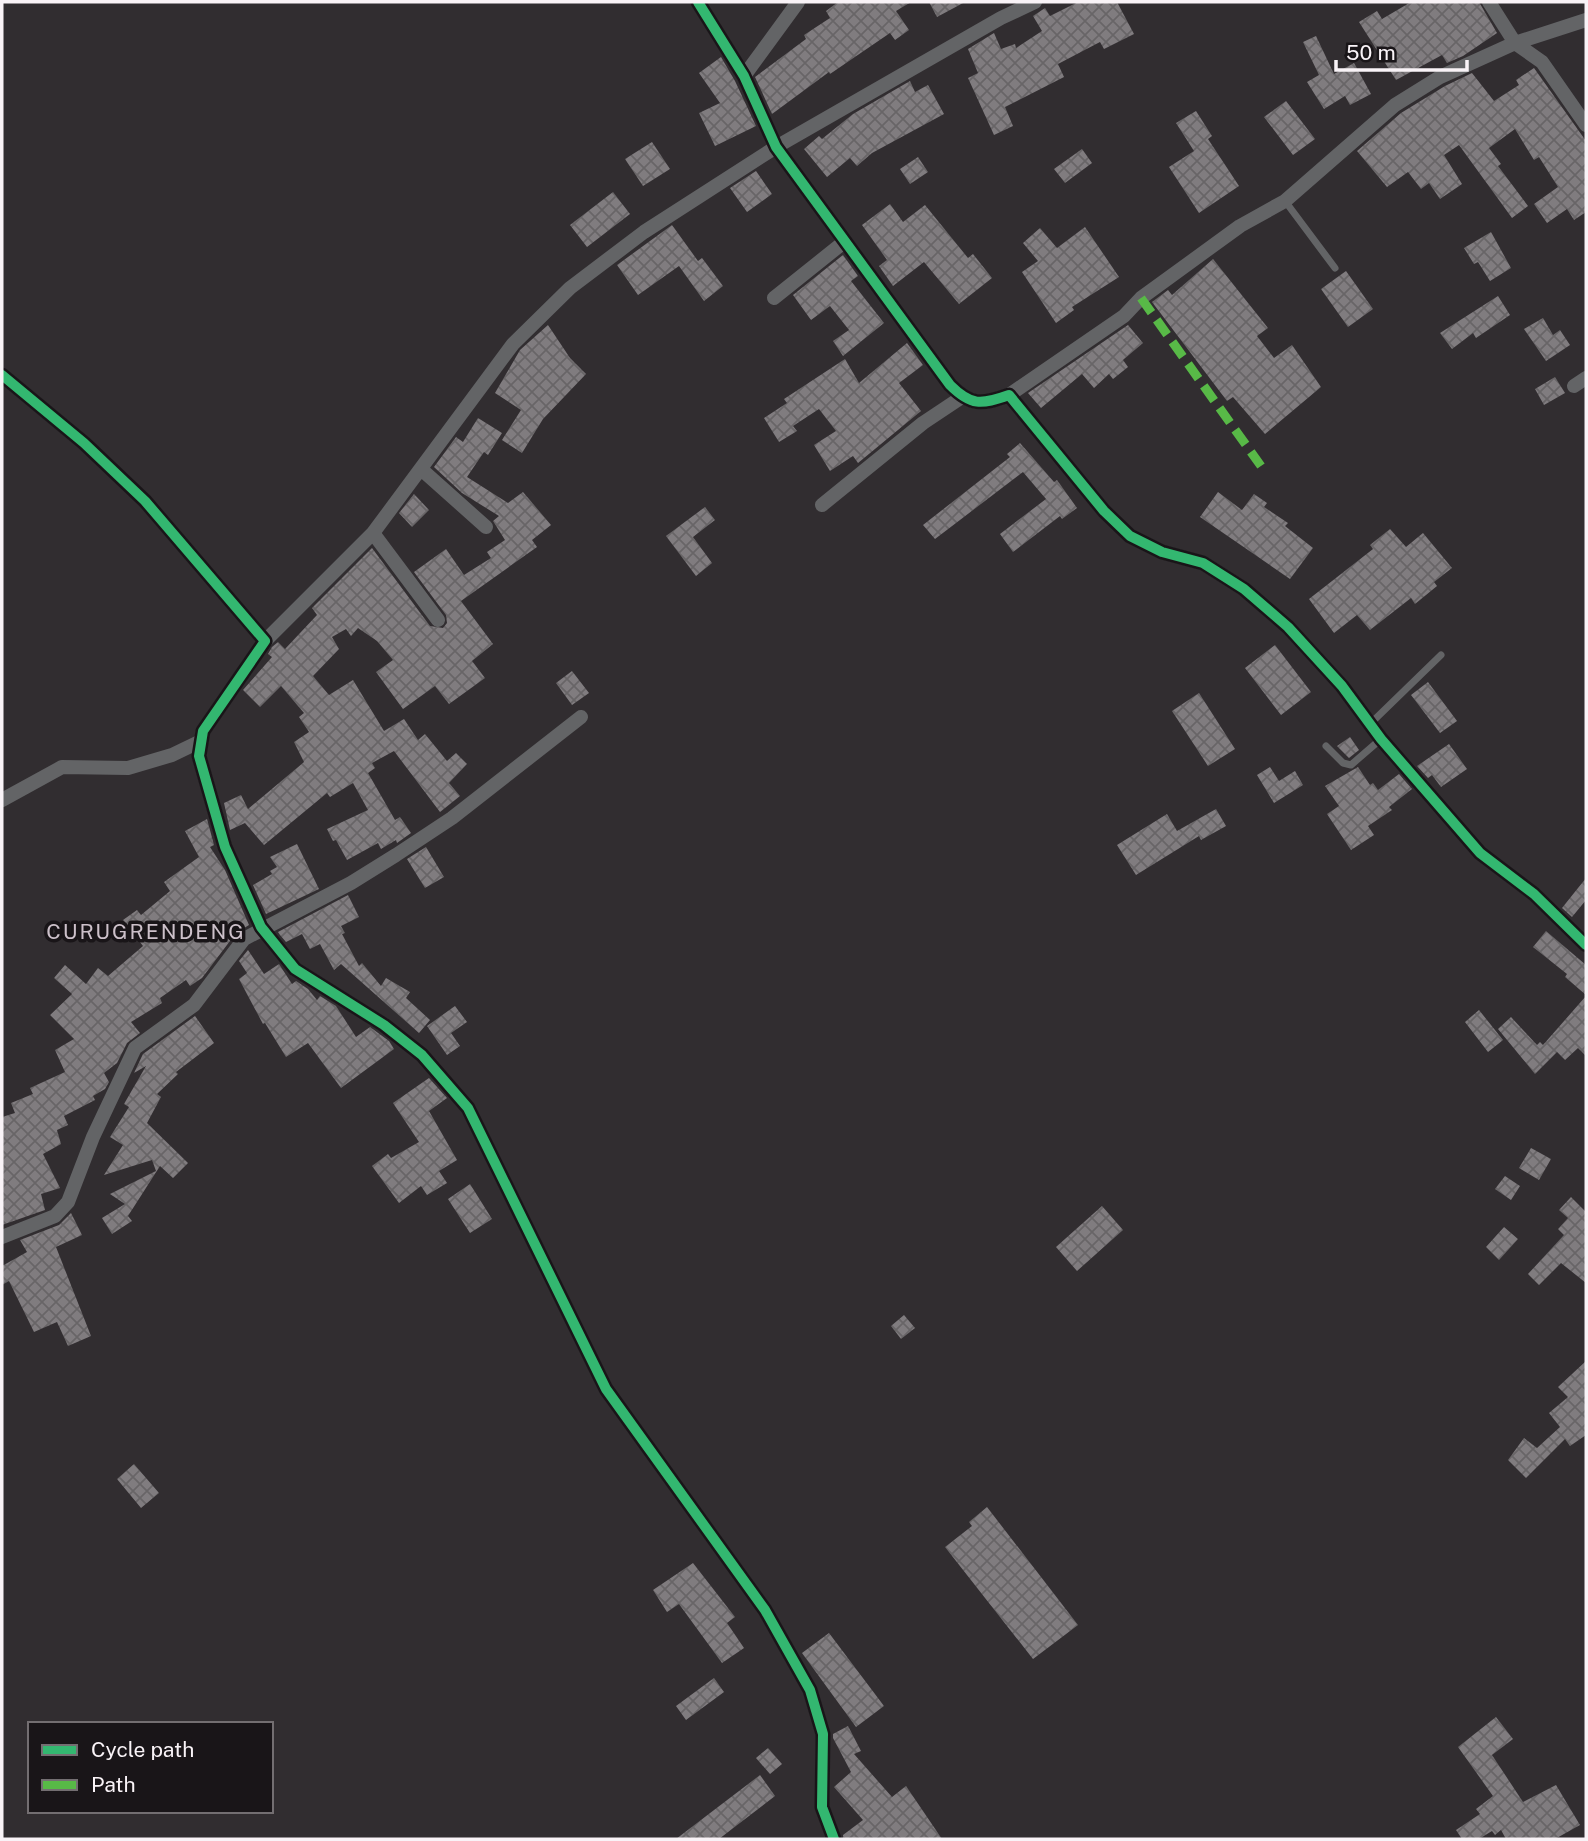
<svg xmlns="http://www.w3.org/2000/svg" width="1588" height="1841" viewBox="0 0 1588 1841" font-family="'Public Sans',sans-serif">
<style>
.building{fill:url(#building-cross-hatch)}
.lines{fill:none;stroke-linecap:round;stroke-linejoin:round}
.service{stroke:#636466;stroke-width:7}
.minor{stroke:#636466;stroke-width:14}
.quiet{stroke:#58b947;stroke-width:9;stroke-dasharray:18 9;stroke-linecap:butt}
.cycleway-casing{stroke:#191518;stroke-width:15}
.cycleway{stroke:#33b770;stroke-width:10}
.labels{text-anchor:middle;stroke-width:7;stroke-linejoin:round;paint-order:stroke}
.quarter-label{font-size:21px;letter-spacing:2px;fill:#cdc1ca;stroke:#191518}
</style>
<defs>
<pattern id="building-cross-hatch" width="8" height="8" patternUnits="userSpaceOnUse" patternTransform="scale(1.75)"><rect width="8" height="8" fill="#807c7f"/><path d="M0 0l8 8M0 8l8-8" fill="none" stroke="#686567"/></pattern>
</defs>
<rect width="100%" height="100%" fill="#312d30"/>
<path class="building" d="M838,2h73l-15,9 13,19 -14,10 -5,-7 -60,41 -1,-2 -57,42 -17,-37 51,-38 -2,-4 26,-17 -4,-7z
M929,2h36l-28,15z
M1078,2h39l17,32 -30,15 -4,-7 -42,22 6,13 -59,30 8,19 -19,9 -26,-57 10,-5 -10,-24 26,-16 7,16 14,-5 1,4 26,-17 -9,-15 12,-8 5,8z
M1411,2h68l18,31 -34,23 -16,7 -5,-8 -46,25 -37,-58 18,-11 5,8z
M1316,36l18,38 20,-11 17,31 -21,11 -5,-9 -21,13 -17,-27 12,-7 -16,-33z
M721,57l14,24 21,45 -41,20 -16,-33 21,-10 -21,-30z
M1534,68l52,73v71l-12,8 -7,-11 -20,14 -13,-19 24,-17 -19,-30 -5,3 -19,-31 -26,19 12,16 -3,2 30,40 -16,12 -53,-73 -15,10 18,29 -22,15 -11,-16 -8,6 -13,-17 -21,15 -30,-36 44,-38 44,-27 27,-13 22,28 25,-16 -3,-5z
M910,81l5,11 13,-7 16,29 -72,39 -15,13 -7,-8 -23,19 -23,-28 15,-13 3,3 31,-25z
M1286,101l29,38 -22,16 -29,-38z
M1196,111l16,25 -4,3 31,47 -40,27 -30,-46 25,-16 -18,-28z
M652,142l18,27 -27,17 -18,-27z
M1082,149l10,14 -27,20 -11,-14z
M918,157l10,15 -18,12 -10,-15z
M756,171l16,23 -25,18 -17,-24z
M613,192l17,22 -43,33 -17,-22z
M890,204l13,18 22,-17 43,53 5,-4 19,24 -33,26 -35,-42 -31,24 -14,-20 8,-6 -25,-35z
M672,225l26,36 4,-3 21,28 -19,15 -25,-35 -41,29 -21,-30z
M1085,227l34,50 -47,30 2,3 -18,13 -34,-51 16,-11 -15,-18 17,-15 17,20z
M1491,232l20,36 -21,13 -12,-19 -4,2 -10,-16z
M843,255l15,21 -7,5 33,42 -41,33 -10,-15 16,-11 -19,-24 -19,14 -18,-25z
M1213,259l55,69 -11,8 17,22 18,-13 29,42 -56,47 -32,-37 -6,4 -75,-99 16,-12 4,5z
M1346,271l27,38 -25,18 -27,-38z
M1498,296l12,19 -34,23 -3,-5 -21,16 -12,-16z
M1543,318l10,17 7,-5 10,15 -24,16 -22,-32z
M548,325l22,33 16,16 -43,45 -21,34 -20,-13 19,-30 -26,-17 25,-43z
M1128,325l15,18 -20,17 5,7 -15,12 -4,-5 -15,14 -12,-14 -41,34 -13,-15z
M907,343l16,22 -24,18 22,28 -63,52 -5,-7 -23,15 -16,-26 22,-14 -17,-22 -26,17 4,5 -18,11 -15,-24 23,-15 -3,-4 61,-40 14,24z
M1555,377l10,16 -21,12 -9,-16z
M478,418l24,15 -14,22 -4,-3 -17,25 41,26 15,-11 28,33 -19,15 5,7 -76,54 32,43 -21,17 13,17 -36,26 -14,-18 -32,23 -27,-37 17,-12 -16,-19 -19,-13 -7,8 -5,-7 -14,8 7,12 -26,27 16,19 24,-15 31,51 20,-12 14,21 7,-6 22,27 9,-8 11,11 -18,19 11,13 -20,16 -46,-61 -22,12 3,5 -7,5 27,47 5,-3 11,16 -14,10 -1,-3 -15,9 -3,-6 -31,17 -11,-20 -3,1 -6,-12 41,-19 -15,-27 -23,14 -3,-4 -63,52 -19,-22 -15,7 -6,-27 17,-8 7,14 56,-47 -10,-20 15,-10 -10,-15 5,-4 -23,-27 -21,21 -17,-17 29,-33 -4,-3 4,-7 6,-5 7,7 32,-34 -5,-7 60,-60 58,78 13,2 4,-5 -1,-8 -32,-43 32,-23 18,26 27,-17 -4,-6 18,-12 -12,-19 6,-5 -37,-23 -28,-26 22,-30 7,5z
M1020,443l34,39 3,-2 20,28 -15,11 -2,-3 -47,36 -13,-18 46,-35 -23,-27 -88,67 -12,-14 87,-68 -3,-3z
M1218,492l24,18 12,-16 13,9 -3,4 24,16 -3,3 28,22 -23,31 -90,-62z
M414,494l15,16 -17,17 -13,-14z
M705,507l10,13 -22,17 19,26 -16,13 -30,-40z
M1390,529l16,18 17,-14 29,35 -18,14 3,4 -22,18 -4,-6 -41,32 -13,-15 -23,18 -25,-34 64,-50 -3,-4z
M1275,645l36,47 -30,23 -36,-47z
M572,671l17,22 -17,12 -16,-22z
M1428,682l29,39 -17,12 -29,-38z
M1199,693l36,56 -27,17 -36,-55z
M1350,737l9,13 -10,8 -12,-12z
M1449,744l18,25 -26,18 -9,-12 -4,3 -11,-12z
M1270,767l9,14 16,-10 8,14 -29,18 -17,-28z
M1358,767l12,18 3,-2 5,7 21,-16 13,15 -23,18 3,3 -24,16 6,9 -23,15 -24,-36 12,-8 -14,-20z
M1216,809l10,17 -25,14 -2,-4 -63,39 -19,-30 50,-31 10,17z
M207,819l7,26 -4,2 15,23 24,55 -13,8 -34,45 -12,8 -4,-6 -26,18 2,5 -31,19 9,11 -13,10 -10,20 -13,10 5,9 -4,7 -12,7 2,4 -31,16 4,9 -11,5 4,14 -18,10 17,34 -19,6 4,16 -43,15v-108l13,-4 -4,-10 22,-9 -3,-6 35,-16 -10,-22 19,-11 -24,-24 22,-21 -18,-16 11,-13 21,19 12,-16 10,8 35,-30 -20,-26 14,-10 4,5 29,-24 -6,-9 35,-25 -14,-26z
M297,844l22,45 -53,25 -13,-29 19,-11 -2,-3 7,-4 -7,-10z
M426,847l18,30 -19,11 -18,-29z
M1586,878v22l-14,17 -10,-9z
M348,895l11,22 -18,9 4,7 -3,1 17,32 3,-3 19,23 5,-8 24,14 -4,6 24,22 -11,13 -78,-69 -7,6 -14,-26 -10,5 -8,-15 -16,8 -6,-7 -2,-3z
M1546,931l40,34v30l-21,-18 2,-3 -34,-27z
M248,950l16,24 15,-10 13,20 4,-3 12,8 9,11 3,-4 16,10 20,31 14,-10 19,14 5,8 -53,39 -33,-45 -22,14 -21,-34 -2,1 -24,-45 8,-6 -8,-12z
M1586,996v60l-8,-8 -13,12 -8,-8 -22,22 -37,-45 13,-12 26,28 3,-3 3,3z
M455,1006l12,16 -16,11 9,13 -13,9 -20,-29z
M1479,1010l24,30 -15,12 -23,-30z
M195,1016l19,27 -38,29 2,2 -21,20 4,3 -14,26 41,40 -15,15 -13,-12 -32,50 4,5 -20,13 -10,-16 23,-14 -15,-10 46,-23 -4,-11 -48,15 19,-30 -13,-8 19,-30 -5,-3 22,-38 -12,7 9,-19z
M429,1078l18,20 -18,13 28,49 -18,11 8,12 -20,12 -6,-9 -22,17 -27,-37 16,-12 3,4 28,-16 -26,-39z
M1531,1148l20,11 -12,21 -20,-12z
M1505,1176l15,10 -9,14 -16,-11z
M470,1184l22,35 -22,14 -22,-34z
M1571,1197l15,15v71l-25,-20 -22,22 -11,-11 36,-39 -6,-6 10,-11 -9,-8z
M1102,1206l21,24 -46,41 -21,-24z
M71,1213l11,22 -26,12 35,89 -23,10 -11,-24 -23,10 -25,-51 -7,4v-19l25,-14 -7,-12 39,-15z
M1504,1227l14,12 -19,21 -13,-13z
M904,1315l11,13 -14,11 -10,-13z
M1586,1361v74l-16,11 -5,-7 -39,39 -18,-18 16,-22 13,10 23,-21 -11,-14 19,-16 -10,-10z
M134,1464l25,29 -18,15 -24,-29z
M987,1507l91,118 -45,34 -88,-112 27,-21 -3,-4z
M693,1563l42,54 -8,6 17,25 -22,15 -43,-59 -12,8 -14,-22z
M829,1633l55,73 -28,21 -54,-74z
M714,1678l10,14 -38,28 -10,-14z
M1496,1717l17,22 -21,16 31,47 33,-17 24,40 -25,14h-49l-5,-9 -6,5 -3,-4 -13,8h-17l-6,-9 24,-16 -4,-5 17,-13 -35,-49z
M848,1726l13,25 -7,3 38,43 14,-11 36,53h-99v-4l20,-15 -29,-33 17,-15 -18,-34v-4z
M768,1748l14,16 -12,10 -14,-16z
M760,1775l15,21 -56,43h-43z"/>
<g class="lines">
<path class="service" d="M1285,201l50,67
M1370,724l71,-69
M1326,746l17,17 8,2 30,-26"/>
<path class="minor" d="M698,2l46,74 32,71 174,238c21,21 31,20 59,10l95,116 26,25 32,16 41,11 41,26 44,38 54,59 39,53 99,114 54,41 52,51
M1515,43l27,19 44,63
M1515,43l71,-23
M744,76l54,-74
M774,298l70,-56
M2,375l82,68 61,58 120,140 -62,90 -4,25 26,91 36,80 34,42 89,56 38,30 46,53 138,281 159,221 45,80 13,44 -1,73 12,32
M1574,386l12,-8
M1009,395l115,-79 17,-18 99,-72 45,-25 110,-96 45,-28 75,-34 -26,-41
M421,469l65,58
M822,505l101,-82 39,-26
M373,533l65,87
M265,641l108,-108 140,-189 57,-56 74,-56 132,-85 225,-129 34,-16
M2,800l60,-33 66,1 44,-13 29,-14
M2,1237l53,-21 13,-14 25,-65 42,-89 59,-43 50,-66 107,-56 45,-28 56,-37 129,-101"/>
<path class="quiet" d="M1141,298l120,168"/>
<defs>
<path id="cycleway" d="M698,2l46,74 32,71 174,238c21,21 31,20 59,10l95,116 26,25 32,16 41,11 41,26 44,38 54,59 39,53 99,114 54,41 52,51
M2,375l82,68 61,58 120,140 -62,90 -4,25 26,91 36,80 34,42 89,56 38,30 46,53 138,281 159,221 45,80 13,44 -1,73 12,32"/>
</defs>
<use href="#cycleway" class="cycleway-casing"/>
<use href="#cycleway" class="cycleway"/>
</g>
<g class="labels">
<g class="quarter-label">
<text x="146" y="939">CURUGRENDENG</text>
</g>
</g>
<rect width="1588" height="1841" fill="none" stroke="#f9f3f7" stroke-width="7"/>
<rect x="28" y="1722" width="245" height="91" fill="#191518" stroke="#736e71" stroke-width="2"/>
<rect x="42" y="1745" width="35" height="10" fill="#33b770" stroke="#736e71" stroke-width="2"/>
<text x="91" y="1757" font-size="21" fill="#f9f3f7">Cycle path</text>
<rect x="42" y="1780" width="35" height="10" fill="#58b947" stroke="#736e71" stroke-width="2"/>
<text x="91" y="1792" font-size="21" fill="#f9f3f7">Path</text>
<path d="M1336 60v10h131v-10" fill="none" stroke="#f9f3f7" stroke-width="3.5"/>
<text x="1346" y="60" font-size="21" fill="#f9f3f7" stroke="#191518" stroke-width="5" paint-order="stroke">50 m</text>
</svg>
